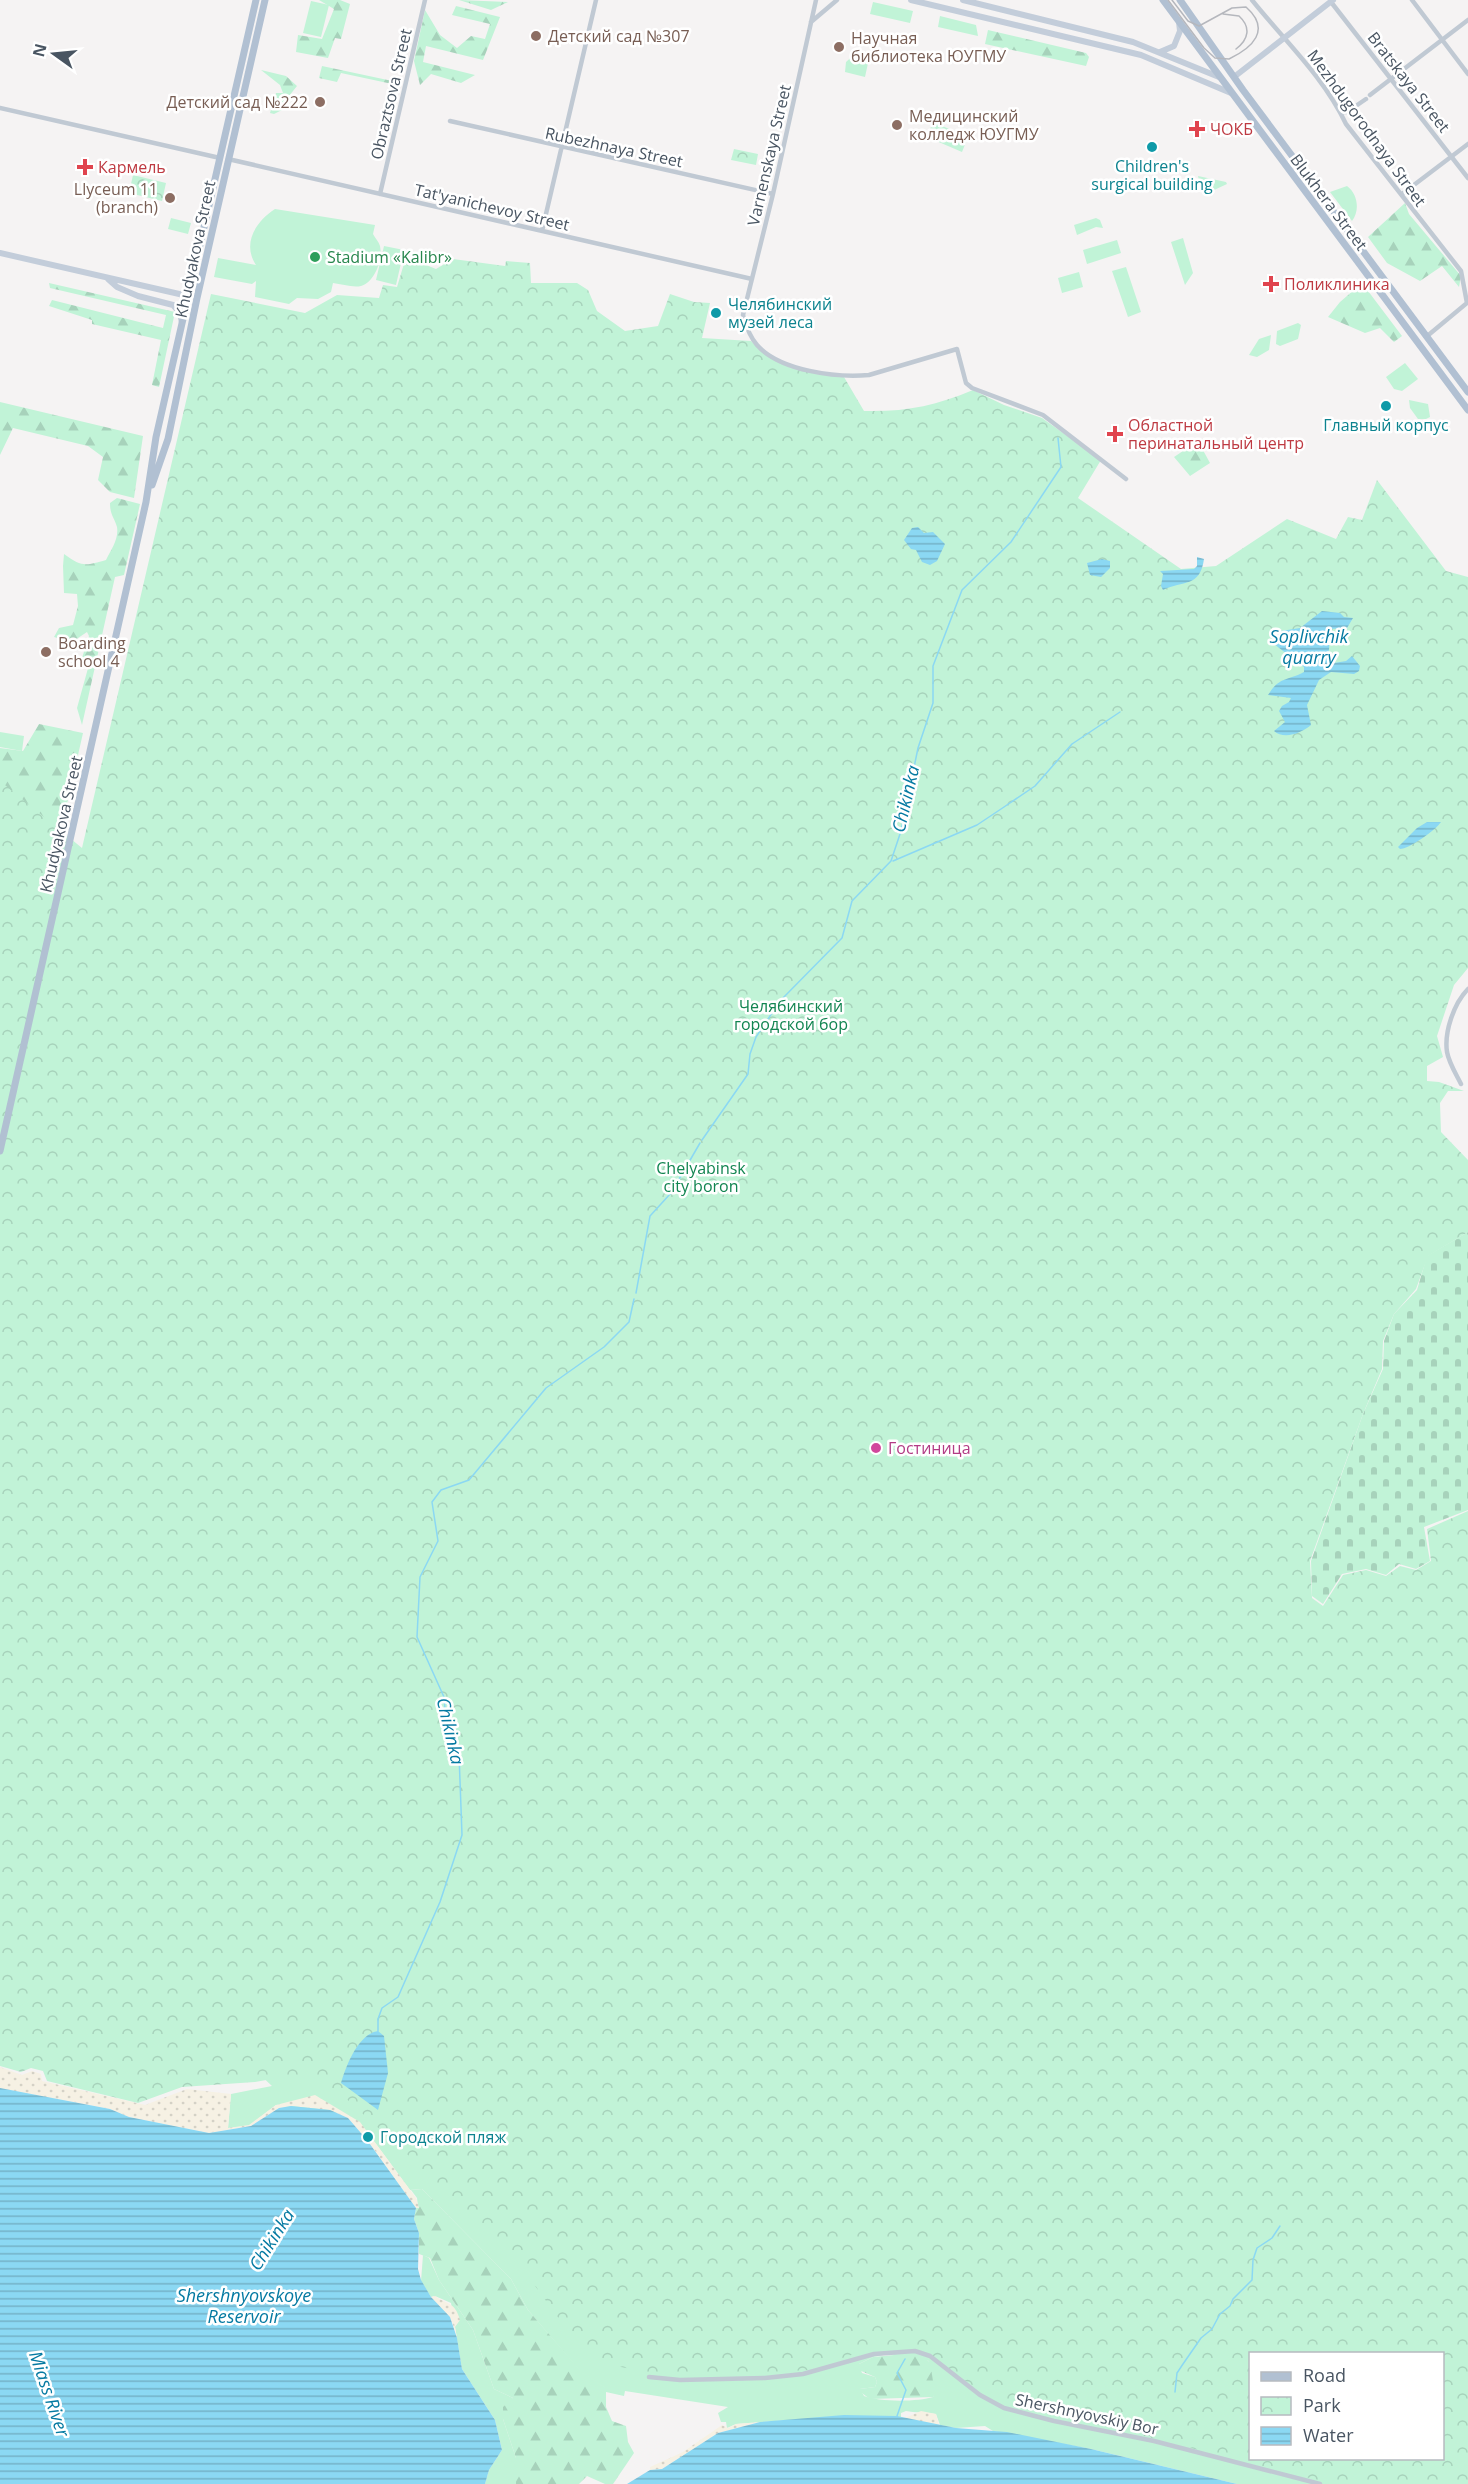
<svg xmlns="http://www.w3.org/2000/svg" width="1468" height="2484" viewBox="0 0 1468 2484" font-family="'Open Sans',sans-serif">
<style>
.grass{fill:#c1f3d7;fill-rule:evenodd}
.forest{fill:url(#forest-firs)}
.sand{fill:url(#sand-dots)}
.cemetery{fill:url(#cemetery-stones)}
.park{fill:url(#park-crowns);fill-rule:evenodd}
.water{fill:url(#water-rules)}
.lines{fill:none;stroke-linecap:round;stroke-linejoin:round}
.stream{stroke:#8bd8f3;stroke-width:1.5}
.street{stroke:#c0c9d3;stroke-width:4.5}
.secondary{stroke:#c3cdda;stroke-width:6}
.primary{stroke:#b1c0d2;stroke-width:7}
.tram{stroke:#b5b7bd;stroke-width:1.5}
.education-dot{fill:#8d6e63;stroke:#fff;stroke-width:2}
.health-dot{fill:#e0444e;stroke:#fff;stroke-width:2}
.culture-dot{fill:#0f9aa8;stroke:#fff;stroke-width:2}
.leisure-dot{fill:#2e9e5b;stroke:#fff;stroke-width:2}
.hotel-dot{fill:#d1479c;stroke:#fff;stroke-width:2}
.labels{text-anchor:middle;stroke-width:5;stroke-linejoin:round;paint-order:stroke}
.education-label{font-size:16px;fill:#785e54;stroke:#fff;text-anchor:start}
.street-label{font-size:16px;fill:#495562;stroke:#fff}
.health-label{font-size:16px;fill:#be3a42;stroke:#fff;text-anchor:start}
.culture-label{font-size:16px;fill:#0d838f;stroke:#fff}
.leisure-label{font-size:16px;fill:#27864d;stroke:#fff;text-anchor:start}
.park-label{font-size:16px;fill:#128551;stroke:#fff}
.hotel-label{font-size:16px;fill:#b23c85;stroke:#fff;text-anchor:start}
.water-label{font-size:18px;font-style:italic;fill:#057aa2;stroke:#fff}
</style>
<defs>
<pattern id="forest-firs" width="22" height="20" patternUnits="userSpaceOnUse" patternTransform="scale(1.5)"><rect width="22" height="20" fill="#c1f3d7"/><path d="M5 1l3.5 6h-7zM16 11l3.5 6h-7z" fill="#a7d2bb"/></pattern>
<pattern id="sand-dots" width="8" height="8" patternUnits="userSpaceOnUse" patternTransform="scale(1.5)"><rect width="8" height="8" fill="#f6f1e4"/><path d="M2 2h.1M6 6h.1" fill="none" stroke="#d4d1c6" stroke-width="1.8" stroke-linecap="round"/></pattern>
<pattern id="cemetery-stones" width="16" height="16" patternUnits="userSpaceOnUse" patternTransform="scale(1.5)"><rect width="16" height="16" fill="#c1f3d7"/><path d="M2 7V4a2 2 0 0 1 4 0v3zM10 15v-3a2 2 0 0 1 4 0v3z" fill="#a7d2bb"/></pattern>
<pattern id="park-crowns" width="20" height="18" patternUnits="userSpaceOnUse" patternTransform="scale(1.5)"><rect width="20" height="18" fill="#c1f3d7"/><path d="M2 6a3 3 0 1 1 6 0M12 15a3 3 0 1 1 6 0" fill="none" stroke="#a7d2bb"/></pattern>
<pattern id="water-rules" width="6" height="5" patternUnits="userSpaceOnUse" patternTransform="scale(1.5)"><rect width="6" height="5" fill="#8bd8f3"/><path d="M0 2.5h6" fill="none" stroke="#74b2c8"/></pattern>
</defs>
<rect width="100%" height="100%" fill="#f5f3f3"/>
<path class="grass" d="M311,1l18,4 -8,32 -18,-4z
M873,2l40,9 -3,12 -40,-9z
M940,16l36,9 2,11 -40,-9z
M859,50l11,4 -5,23 -20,-5 1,-10z
M933,122l35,15 -6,15 -35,-15z
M1198,176l28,6 1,2 -15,7 -2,-4 -9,1z
M1347,186c11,8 13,25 5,35l-22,-29z
M275,209l100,16 -2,9c2,4 6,8 7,12 3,13 -5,36 -19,40 -8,2 -19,-2 -28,-3l-2,9 -13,7 -21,-1 -8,6 -34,-7 1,-16 -4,3 -38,-7 4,-19 38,7c-14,-21 -1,-43 19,-56z
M171,218l20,5 -3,11 -20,-5z
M1096,218l4,2 3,8 -7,-1 -19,8 -3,-10z
M1183,238l10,35 -8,12 -14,-43z
M1117,240l4,13 -34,11 -4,-14z
M384,246l20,4 -8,35 -20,-5z
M1126,267l15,45 -13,5 -16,-46z
M1079,272l4,15 -21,6 -4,-15z
M1298,323l3,2 -3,14 -18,7 -4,-2 1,-13z
M1271,335l-2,15 -12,7 -8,-2 10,-16z
M1405,363l13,16 -16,12 -8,-2 -8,-12z
M1409,400l19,4 2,13 -4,2h-8l-8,-11z
M0,732l24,4 -2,15 -22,-4z
M0,1833l867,513 50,-4 333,116 218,26h-231l-146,-35 -98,-18 -8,-5 -29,2 -16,-3 -4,-11c-11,-2 -21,-1 -30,-3l-5,2v4l-57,-1 -108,8 -9,4 -1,-6h-5l-3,-9 10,-6 -103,-16 -1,5 -18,-4 -1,-4 -24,-16 -53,-62 -17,-31 -89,-90 -12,1 -34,-46 -31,-30 -69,-9 -27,21 -21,2 3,-34 41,-8zM889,2354l40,7 5,33 -1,3c-15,5 -55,5 -69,-1l-4,-7 15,-2 2,-5 -2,-5 -13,-4 -3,-9 14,-7z
M423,2255l6,3 10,22 34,50 21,59 19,9 -10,21 13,39v26h-31l4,-14 13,-20 -7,-30 -33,-51 -11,-66 -16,-7 -4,1 -10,-16z"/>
<path class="forest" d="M319,0h21l10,4 -9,35 -6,-1 -7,20 -32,-6 2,-17 24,4 12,-30z
M459,0l49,2 -17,8z
M456,6l44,11 -17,43 -57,-14 -3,16 52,13 -14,8 -30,-9 -11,11 -6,-24 11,-51 15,25 17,13 14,-12 14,3 5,-15 -38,-9z
M988,30l98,23 3,4 -3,9 -101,-22z
M322,66l75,16v3l-56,-12 -4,9 -18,-4z
M261,70l25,6 11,10 -8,10 -3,12 -12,6 -4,-1 6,-20h7l-3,-8z
M1405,203l4,11 52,62 -2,11 -17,-21 -22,15 -33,-18 -19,-26z
M49,283l126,29 -16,75 -7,-2 9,-45 -69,-16v-4l-43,-14 3,-6 111,28 3,-13 -116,-27z
M1362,283l40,53 -8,6 -14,-14 -15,5 -37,-16 12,-15z
M0,402l143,34 -9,62 -24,-6 -12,-12 5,-23 -15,-11 -75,-18 -13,27z
M1198,441l12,22 -20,13 -16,-19z
M117,498l23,6 -16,71 -9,2 -33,148 -5,-17 13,-47 -8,-3 7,-22 -2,-4 -15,10 -18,-5 5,-9 14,-3 5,-19 -1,-12 -13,-1 -1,-27 1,-12c18,13 21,12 42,6 5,-10 13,-21 11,-33 -3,-10 -7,-12 -7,-24z
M39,724l44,9 -83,367v-352l23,3z
M422,2189l89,90 17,31 53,61 25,17v19l6,14 14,5 2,16 6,11 -21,31h-8l-18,-8 -8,8h-63v-26l-13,-39v-12l10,-9 -19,-9 -21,-59 -34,-50 -9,-22 -11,-4v-21l-5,-14 2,-11 2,-1 -1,-9 -6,-8z
M915,2353l15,9 5,32 -2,3 -63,2 -11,-8 1,-2 15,-2 2,-5 -2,-5 -16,-7v-6l14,-7z"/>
<path class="sand" d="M0,2067l22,8 10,-4 9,3 1,7 103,24 42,-16 44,5 -3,34 21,-3 27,-20 39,-10 45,27 56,76 3,10h-3l-48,-67 -20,-23 -18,-8 -39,-4 -12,2 -28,18 -42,7 -80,-16 -19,-8 -106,-20 -4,-1z
M435,2296c13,9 20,6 25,24l-5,7 2,11 -5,-17 -21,-24z
M921,2411l15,3 3,11 -34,-7z
M760,2422l-42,11 -56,36 -12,1v-3l33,-15 39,-27 6,3 8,-4z"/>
<path class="cemetery" d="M1468,1232v278l-44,17 6,34 -14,8 -17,-5 -13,11 -20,-6 -24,5 -19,30 -11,-8 -1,-35 52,-147 20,-45 1,-28 10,-27 23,-24 10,-34z"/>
<path class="park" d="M734,149l24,5 -2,11 -25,-5z
M133,175l33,8 -4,18 -33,-8z
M406,257l30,12 17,-10 52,7 1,-5 24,2 1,20h46l11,7 9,21 28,20 33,-5 12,-32 24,8 16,1 -8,35 49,3c27,28 58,31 93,36l20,34c41,1 71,-5 109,-21l31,15 38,13 59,42 -23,38 103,71 35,-3 71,-47 49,20 12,-22 14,3 15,-40 69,91 22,6v391l-14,17 -17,51 6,21 -16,9v15l12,1 25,9h-16l-8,12 1,29 27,28v72l-40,24 -12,33 -22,25 -11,27 -1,28 -19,45 -53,147 2,37 11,8 20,-31 23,-5 20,6 14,-10 16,4 15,-9 -4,-32 41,-18v973h-135l-213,-54 -117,-26 -39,-24 -42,-31 -21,-2 -35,3 -59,20 -130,8 -56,-11 -29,-13 -25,-24 -47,-65 -64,-57 -40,-41 -6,-10 -71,-65 -19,-10 -31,-6 -34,6 -73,5 -44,16 -91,-22 -4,-10 -12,-3 -10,4 -21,-6v-1285l82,67 129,-554 94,19 32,-18 42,3 4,-13 14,2zM1250,2354h192v104h-192z"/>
<path class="water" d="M918,527l6,6 9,-1 12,12 -8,17 -7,4 -8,-3 -6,-12 -5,-1 -7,-9 8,-12z
M1197,557l7,2c-4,29 -21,21 -41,31l-2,-4 2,-12 -3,-3 34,-2 3,-3z
M1102,559l8,2v7l-9,9 -11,-2 -3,-12z
M1322,611l18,2 4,4 9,1 -6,10 -17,1c-3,9 1,16 -2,25l6,9 12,-2 6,-5 8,10 -1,5 -5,3 -23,-2 -12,8 -12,25 4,20c-9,8 -27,15 -37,6l11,-9 -6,-11 3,-5 7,-4 2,-4 -23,-3c12,-19 19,-14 36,-23v-5l-30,-23v-4l7,-9 19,-3z
M1427,822h14c-5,8 -32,27 -41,27l-2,-2 19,-19z
M378,2031l6,5 4,37 -10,37 -37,-27c5,-17 17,-49 37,-52z
M0,2088l110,21 19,8 80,16 42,-7 28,-18 12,-2 39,4 18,8 19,22 49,68 -2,11 5,14 -1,36 3,11 10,17 19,20 7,21 5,31 33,51 7,30 -13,20 -4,14h-485z
M844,2415l53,1 59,12 51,4 84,17 146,35h-610l23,-14 12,-1 56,-36 42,-11z"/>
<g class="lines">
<path class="stream" d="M893,861l84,-36 27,-18 31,-21 37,-42 48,-32
M702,1140l46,-66 2,-20 6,-17 24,-36 62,-63 10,-37 39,-40 10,-30 17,-83 15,-45v-37l29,-76 49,-48 50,-75 -3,-29
M636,1293l14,-77 21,-23 29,-50
M378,2031v-12l4,-11 16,-11 42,-95 22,-67 -3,-81 -12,-20 -3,-37 -27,-60 3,-60 18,-36 -6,-39 9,-12 28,-10 77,-92 58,-41 25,-25 5,-23
M1175,2392l2,-19 6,-9 18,-26 11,-9 8,-15 10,-8 3,-7 19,-19 1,-20 4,-12 15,-10 8,-12
M897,2416l9,-26 -9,-17 8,-14"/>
<path class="street" d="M816,0l-43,194 -30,121c3,11 7,22 14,30 23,26 80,33 112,30l88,-26 9,34 6,5 71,27 83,64
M1252,0c32,40 72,77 94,124l115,147 6,32 -41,34
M1412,0l56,74
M1331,2l137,176
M811,22l26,-22
M1370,95l98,-75
M0,108l220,50
M1340,112h7l19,-13
M450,121l323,73
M228,159l524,120
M380,194l45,-194
M1402,194l66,-50
M542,231l54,-231
M1461,1084c-5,-10 -12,-21 -14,-32 -3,-20 7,-49 21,-63
M649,2377l31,3 85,-2 38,-4 71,-20 41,-3 15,5 50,39 24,13 50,13 100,20 166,43"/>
<path class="secondary" d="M911,0l230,55 90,38
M963,0l170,42 86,35
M1160,52l14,-6 6,-15 -1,-9
M1234,77l99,-77
M0,253l188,43
M108,279l9,8 21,9 35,9 7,8 2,10"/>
<path class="primary" d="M1163,0l305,410
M1180,0l63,90 225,302
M152,485l16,-46 29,-141 68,-298
M0,1151l146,-649 10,-65 100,-437"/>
<path class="tram" d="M1168,0l36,48 11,10 14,1c23,-11 43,-29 17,-52l-14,1 -33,18 -11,-5 -16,-21
M1223,14l16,2c12,11 10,23 -3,33"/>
</g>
<g class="education-dot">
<circle cx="536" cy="36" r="6"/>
<circle cx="839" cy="47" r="6"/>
<circle cx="320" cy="102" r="6"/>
<circle cx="897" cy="125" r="6"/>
<circle cx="170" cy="198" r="6"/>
<circle cx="46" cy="652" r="6"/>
</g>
<g class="health-dot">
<path d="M1194 120h6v6h6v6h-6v6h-6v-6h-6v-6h6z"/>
<path d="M82 158h6v6h6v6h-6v6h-6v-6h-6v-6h6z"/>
<path d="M1268 275h6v6h6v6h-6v6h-6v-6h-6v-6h6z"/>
<path d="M1112 425h6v6h6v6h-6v6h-6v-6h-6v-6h6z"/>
</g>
<g class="culture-dot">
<circle cx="1152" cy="147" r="6"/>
<circle cx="716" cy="313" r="6"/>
<circle cx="1386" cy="406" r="6"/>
<circle cx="368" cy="2137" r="6"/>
</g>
<circle class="leisure-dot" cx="315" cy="257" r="6"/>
<circle class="hotel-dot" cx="876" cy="1448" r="6"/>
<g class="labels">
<g class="education-label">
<text x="548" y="42">Детский сад №307</text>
<text x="851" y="44">Научная<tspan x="851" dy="18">библиотека ЮУГМУ</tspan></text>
<text x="308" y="108" text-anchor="end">Детский сад №222</text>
<text x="909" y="122">Медицинский<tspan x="909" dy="18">колледж ЮУГМУ</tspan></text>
<text x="158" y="195" text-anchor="end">Llyceum 11<tspan x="158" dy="18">(branch)</tspan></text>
<text x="58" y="649">Boarding<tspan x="58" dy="18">school 4</tspan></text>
</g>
<g class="street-label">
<text transform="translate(1409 82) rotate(52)" y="6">Bratskaya Street</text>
<text transform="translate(391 94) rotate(-77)" y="6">Obraztsova Street</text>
<text transform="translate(1367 128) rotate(54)" y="6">Mezhdugorodnaya Street</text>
<text transform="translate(614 147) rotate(12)" y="6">Rubezhnaya Street</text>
<text transform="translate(769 155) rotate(-77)" y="6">Varnenskaya Street</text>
<text transform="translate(1329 202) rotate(53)" y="6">Blukhera Street</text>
<text transform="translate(492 207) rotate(13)" y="6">Tat'yanichevoy Street</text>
<text transform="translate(195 249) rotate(-78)" y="6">Khudyakova Street</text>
<text transform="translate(61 824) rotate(-77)" y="6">Khudyakova Street</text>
<text transform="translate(1087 2414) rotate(12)" y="6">Shershnyovskiy Bor</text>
</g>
<g class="health-label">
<text x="1210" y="135">ЧОКБ</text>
<text x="98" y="173">Кармель</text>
<text x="1284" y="290">Поликлиника</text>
<text x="1128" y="431">Областной<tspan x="1128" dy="18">перинатальный центр</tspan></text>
</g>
<g class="culture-label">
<text x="1152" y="172">Children's<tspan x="1152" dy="18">surgical building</tspan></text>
<text x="728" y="310" text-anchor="start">Челябинский<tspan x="728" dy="18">музей леса</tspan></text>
<text x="1386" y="431">Главный корпус</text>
<text x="380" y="2143" text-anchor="start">Городской пляж</text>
</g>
<g class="leisure-label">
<text x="327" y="263">Stadium «Kalibr»</text>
</g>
<g class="park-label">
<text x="791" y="1012">Челябинский<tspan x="791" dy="18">городской бор</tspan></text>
<text x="701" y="1174">Chelyabinsk<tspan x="701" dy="18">city boron</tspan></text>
</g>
<g class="hotel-label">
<text x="888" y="1454">Гостиница</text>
</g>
<g class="water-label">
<text x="1309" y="643">Soplivchik<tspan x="1309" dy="21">quarry</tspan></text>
<text transform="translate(906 799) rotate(-77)" y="6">Chikinka</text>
<text transform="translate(450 1731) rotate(77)" y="6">Chikinka</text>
<text transform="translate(272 2240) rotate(-58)" y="6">Chikinka</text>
<text x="244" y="2302">Shershnyovskoye<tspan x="244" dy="21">Reservoir</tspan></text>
<text transform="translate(49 2394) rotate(71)" y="6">Miass River</text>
</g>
</g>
<rect x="1249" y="2352" width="195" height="108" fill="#ffffff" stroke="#b6bbc0" stroke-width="1.5"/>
<rect x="1261" y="2372" width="30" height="9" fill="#b1c0d2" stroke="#b6bbc0" stroke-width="1.5"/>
<text x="1303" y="2382" font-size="18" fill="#495562">Road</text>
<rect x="1261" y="2397" width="30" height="18" fill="url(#park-crowns)" stroke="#b6bbc0" stroke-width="1.5"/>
<text x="1303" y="2412" font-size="18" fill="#495562">Park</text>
<rect x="1261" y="2427" width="30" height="18" fill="url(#water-rules)" stroke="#b6bbc0" stroke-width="1.5"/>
<text x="1303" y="2442" font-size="18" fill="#495562">Water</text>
<g transform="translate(54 54) rotate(285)" stroke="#ffffff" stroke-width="4.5" paint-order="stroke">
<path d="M0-4.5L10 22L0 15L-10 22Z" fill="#495562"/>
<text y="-9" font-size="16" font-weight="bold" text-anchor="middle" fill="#495562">N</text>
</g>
</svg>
